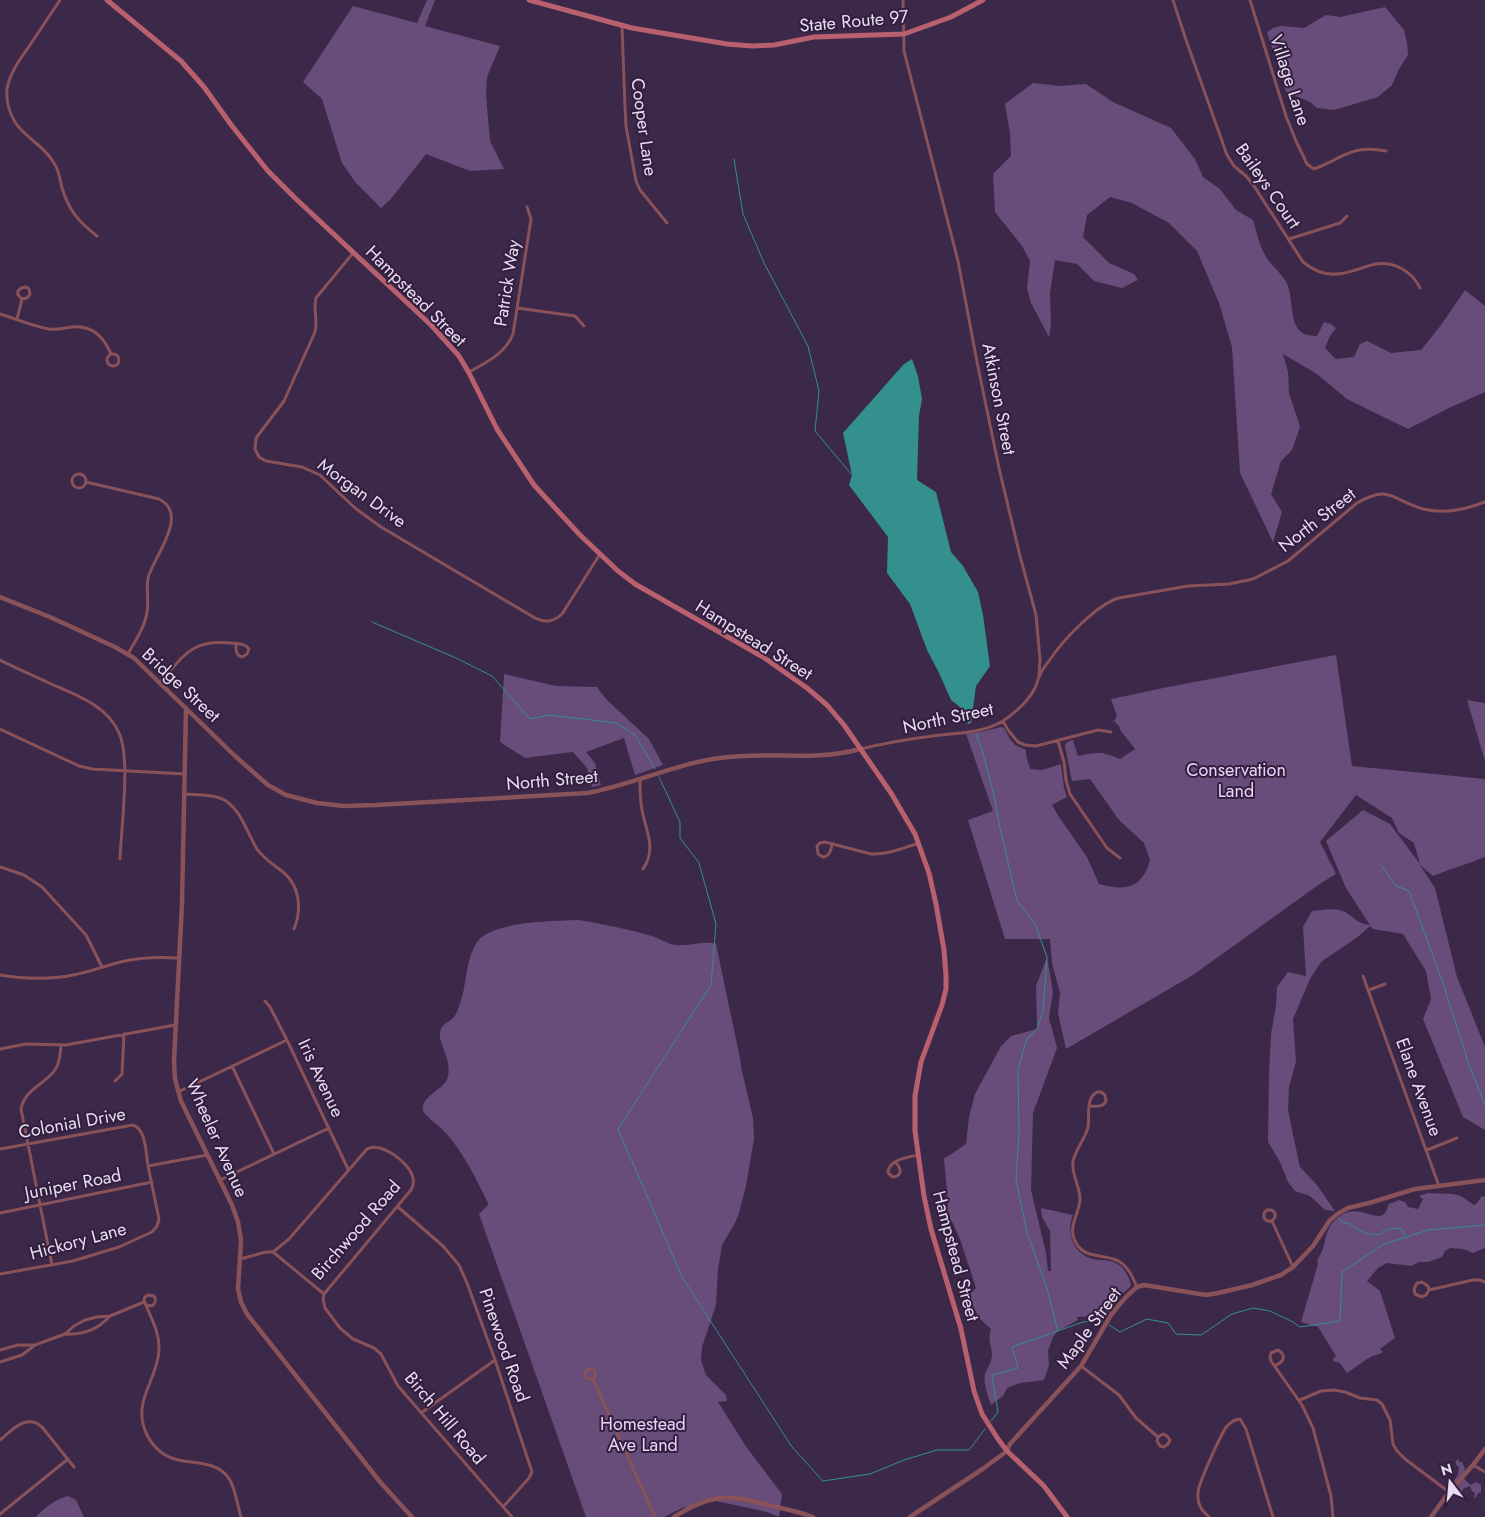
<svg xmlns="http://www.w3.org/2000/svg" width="1485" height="1517" viewBox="0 0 1485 1517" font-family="Jost,sans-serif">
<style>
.green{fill:#684c79}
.water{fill:#33908d}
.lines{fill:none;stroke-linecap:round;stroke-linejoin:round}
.stream{stroke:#33908d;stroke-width:1}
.minor{stroke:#895158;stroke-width:3}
.tertiary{stroke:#895158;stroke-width:4.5}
.secondary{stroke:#b8606d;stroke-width:5}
.labels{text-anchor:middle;stroke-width:4;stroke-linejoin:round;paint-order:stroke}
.street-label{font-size:18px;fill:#e8dcf0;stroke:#321e3e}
.park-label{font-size:18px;fill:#e9d3f8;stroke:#321e3e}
</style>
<rect width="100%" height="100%" fill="#3c2849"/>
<path class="green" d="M427,0h8l-10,26 75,20 -13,31 -1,18 4,46 14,28 -34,2 -44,-17 -36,46 -9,8 -25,-25 -14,-20 -20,-64 -19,-17 50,-76 64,17z
M1385,7l19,23 3,13 1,12 -9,14 -7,16 -14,12 -44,13 -17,-2 -7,-6 -24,-10 -19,-60 6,-4 8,-2 23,2 22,-13 14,2z
M1033,83l27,3 26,-2 27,18 58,26 24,31 8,18 17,12 16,21 17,10c4,13 7,29 15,40 7,9 18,17 21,29 3,11 2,32 10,41 5,6 11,5 18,6l7,-14 7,2 5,4 -6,8 -5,12 11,11 18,-2 6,-13 7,-3 24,12 30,-3 20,-25 24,-35 20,16v86l-36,16 -41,21 -61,-30 -30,-25 -34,-20 5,18 1,21 11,34 -8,23 -11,11 -10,33 11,18 -9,30 -33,-69 -8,-126 -13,-44 -22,-52 -28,-28 -37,-20 -22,-6 -23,18 -4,22 26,26 25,11 4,6 -16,8 -28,-7 -17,-17 -22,-4 -5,33 1,31 -2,13 -18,-34 -4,-15 3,-27 -8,-15 -27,-34 -2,-38 18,-18 -1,-22 -5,-30z
M1336,655l16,111 133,13v78c-17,7 -35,12 -52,19l-13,-11 15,23 22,89 28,70v83l-22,-13 -40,-98 8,-20 -5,-28 -23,-37 -30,-5 -3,-3 -11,10 -38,26 -11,17 -17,40 3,43 -7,25 -1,22 4,21 8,37 17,18 18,26 -10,-1 -15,-14 -15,-5 -7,-9 -8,-20 -12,-20 1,-69 2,-39 5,-28 1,-19 11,-15 18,4 -3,-49 9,-16c10,-1 23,-4 33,1 11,6 10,11 25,13l-24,-37 -20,-47 37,-31 27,14 30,40 -6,-21 -15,-10 -7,-15 -36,-23 -36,47 16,32 -15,9 -128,92 -127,74 -8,-36 2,-20 -8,-30 -2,-24h-45l-37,-119 25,-9 -27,-77 19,-3 16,-4 3,1 6,11 5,6 11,5v5l4,14 12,1 19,-6 3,24 3,9 -15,8 7,12 28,40 12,27c27,7 43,5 51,-24l-6,-17 -25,-23 -29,-41 -18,2 -7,-35 2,-4 6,-2 5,16c19,-4 24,-5 42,3l15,-10 -14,-18 -2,-5 -5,-5 3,-5 -6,-17 57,-12z
M504,674l52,12 41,1 9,12 43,40 14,26 -28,10 -11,-37 -38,14 9,11 6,22 -9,2 -5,-19 -14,-16 -48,6 -25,-16z
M1467,700l18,3v58z
M579,920c24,4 49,9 73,16 7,2 14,7 22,9 13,2 32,-5 42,-1l25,119v4l12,51 1,21 -8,47 -7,27 -4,10 -13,22 -4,25 -2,35 -14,42 -1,13 5,15 20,20 1,6 -9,1 29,46 35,46 -3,23 -12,-5 -51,-11 -34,7 -18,9h-78l-107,-303 9,-9v-2c-12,-25 -24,-49 -42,-70 -7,-8 -17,-13 -23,-22 -3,-16 22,-20 25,-35 4,-18 -10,-31 -8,-44 1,-8 8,-9 13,-14 4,-4 7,-15 9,-21 5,-18 4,-38 15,-55 14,-21 78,-21 102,-22z
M1047,957l6,35 -4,26 8,30 -24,65 -2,77 15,63 2,18h3l-1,-40 -8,-14 -1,-9 32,7c-7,17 0,39 20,44 7,2 15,0 23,4 8,4 13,13 15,22 -2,4 -7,7 -11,11 -6,8 -11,16 -17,24l-9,-4 -17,1 1,3 -20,11 -5,6 -5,14 1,14 -5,15 -24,3 -13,5 -4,8 -12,9c-3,-9 -8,-21 -6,-31 2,-6 6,-10 7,-18 0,-12 -5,-14 -1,-27l-12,-11 -11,-22 8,-8 -15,-46 -8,-19 -7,-5 2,-16 -4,-44 3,-1 19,-13 3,-27 6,-23 26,-48 10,-10 26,-7 -1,-43z
M1428,1193l25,1 8,2 13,9 3,-2 4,-6 4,-1v52l-12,5 -10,-4 -13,-1 -5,3 -3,6 -14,5h-9l-8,4 -24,-3 -9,5 -11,13 13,10 15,47 -15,11 3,3c-4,3 -5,2 -10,4 -2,0 -3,2 -6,3l-20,14 -7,-10 -7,-2v-2l3,-3 -18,-29 -17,-5 17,-58 -1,-4c12,-15 4,-31 23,-44 18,-13 35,6 44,-2 3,-2 3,-7 5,-10l10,-4 6,2 3,5 10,2 5,-10 -4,-3z
M1458,1459l1,3h3l3,7 -2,5 2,6 6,5 5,-3 5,3v7l-4,2 -1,4 -2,-1 1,-4 -3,-2 -2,-5 -7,3 -1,3h-4l-3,-1 -2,-8 5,-9 1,-7 -3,-2v-4z
M68,1496l8,4 8,17h-48c8,-9 20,-18 32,-21z"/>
<path class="water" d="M912,359l6,17 4,23 -3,17 -2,64 19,12 15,60 12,14 15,26 5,23 7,51 -14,20 -5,37 -3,1 -8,-17 -9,-7 -12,-27 -12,-23 -17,-46 -23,-31 1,-36 -39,-52 3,-10 -9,-42 61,-69z"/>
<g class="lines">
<path class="stream" d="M734,159l9,55 21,49 44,83 11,45 -4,40 37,44
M372,622l84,36 36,18 38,43 19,-4 67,8 19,12 20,34
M976,734l6,16 12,45 6,33 17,73 18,23 12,33 -4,54 -6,18 -10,10 -9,30 1,64 -3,47 11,52 20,57 11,42
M659,777l21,45v16l19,25 17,61 -5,61 -93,144 64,148 110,170 31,34 47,-7 34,-14 33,-10h32l16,-21
M1381,865l14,20 14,6 34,92 26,82 16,40
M1339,1218l4,5h6c8,7 18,13 28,11l2,1c7,-7 14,-7 23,-6l3,7
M1109,1325l11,7 27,-13 21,4 8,11 25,1 31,-21 21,-6 17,3 23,11 7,5 40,-6 2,-49 40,-27 46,-15 57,-5
M991,1421l7,-9 -6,-37 26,-7 -6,-21 71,-25 18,-2 2,1"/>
<path class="minor" d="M60,0c-10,15 -20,30 -30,45 -9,13 -20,27 -23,44 -1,11 2,23 8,33 10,16 29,23 39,41 5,7 6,16 8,25 7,23 17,34 35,48
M903,0l1,51 54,210 19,101 22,106 21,88 16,59 4,44 -1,17
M1173,0l12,37 42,118 7,11 12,10 8,10 49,76c10,8 21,13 33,12 13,0 26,-7 39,-10 19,-3 37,7 45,24
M1250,0l36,116 10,25 11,23 7,5c29,-11 38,-25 72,-18
M622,26l3,81 1,19 10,55 4,9 27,33
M1289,239l51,-16 7,-7
M353,253l-37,45c-3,11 2,22 -1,34l-31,69 -28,37 -1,11 4,8 7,4 36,6 18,8 35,33 26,19 154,91c11,5 18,4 27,-4l38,-60
M517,308l58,8 9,10
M0,314c16,5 33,12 49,15 8,1 15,-1 23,-2 20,-2 32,10 39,27
M17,319l5,-20 -4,-4v-4l3,-3 5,-1 3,2 1,5 -3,4 -5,1
M107 360a6 6 0 1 1 12 0a6 6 0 1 1-12 0Z
M469,372c18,-10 36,-18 44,-38l18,-115 -4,-12
M72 481a7 7 0 1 1 14 0a7 7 0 1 1-14 0Z
M86,482l73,17c31,15 -5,57 -11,79 -2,11 1,23 -1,34 -2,15 -12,29 -19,42
M0,660c16,8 32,15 49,23 25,11 58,22 70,50 12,24 2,96 1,126
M160,682c25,-27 31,-43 71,-39 7,1 14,0 18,6l-2,5 -5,3c-7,-2 -6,-8 -6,-14
M1003,721l5,9 10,12 7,3 11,1 62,-16 13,2
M0,729l79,37 13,3 93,5
M1058,741l6,21 2,18 4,14 37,54 13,10
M861,749c23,-6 48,-10 72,-13 22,-3 51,-3 70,-15 13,-9 25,-19 32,-33 2,-4 2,-7 4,-11 2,-6 6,-11 10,-16 13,-20 48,-57 70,-63l69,-12 41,-2 24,-5 35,-18 69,-58c34,-19 34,-3 66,6 21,5 42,1 62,-7
M640,779c0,10 0,21 2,31 4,22 15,38 1,59
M184,794c14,1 30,0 42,7 16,11 21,32 31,48 7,10 17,16 26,23 17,14 19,37 11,57
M832,844c-1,6 -2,12 -9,13l-5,-3 -1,-8 3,-3 5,-1 46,12c16,1 32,-6 48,-11
M0,867l24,8 18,12 44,48 16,32
M0,975c24,4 48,5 73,0 17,-3 34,-10 52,-14 18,-4 35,-4 53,-3
M1363,976l76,210
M1369,990l16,-6
M265,1001l5,6 17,33 61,129
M0,1049l26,-5 40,1 109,-20
M232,1066l42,88
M115,1081l7,-7 2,-40
M178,1092l109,-52
M1089,1106c6,0 14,2 17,-5l-1,-6 -4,-3h-4c-12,7 -7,23 -9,35 -3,13 -13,22 -15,35 -2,12 7,24 7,37 -1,18 -15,29 -2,47 10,13 30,8 42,16 9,6 13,16 17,25
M0,1149l133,-24c13,4 13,28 15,41l59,-11
M1427,1150l30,-12
M896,1163c5,5 7,13 -3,14l-5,-4c0,-13 20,-16 30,-18
M220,1180l109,-52
M398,1207l45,39 16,19 8,18 28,77 37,112 -3,6 -26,29
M0,1213l152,-31
M1272,1221h-5l-3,-3v-5l3,-3h5l3,3v4l-3,4 21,46
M273,1252l16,-13 78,-90c14,-8 43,14 46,29 1,4 0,8 -2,12l-87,104
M240,1259l26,-7h7l51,42
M52,1265l-31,-156c3,-19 24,-25 34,-39 5,-7 5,-16 6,-24
M0,1274l73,-13 46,-14 33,-15 5,-6 2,-7 -11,-53
M1429,1290l-1,-4 -6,-4 -5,1 -3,6 1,5 7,3 4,-2 3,-5 44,-10h7l5,2
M324,1294l-1,5 2,9 15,20 13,11 21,9 7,6 17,32 114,131
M147,1305l5,1c4,-3 4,-7 2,-10l-6,-1 -3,2 -1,3c6,17 16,31 15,51 -2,30 -28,51 -12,84 21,41 60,16 81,42 8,11 9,28 13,40
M65,1334c17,1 33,-5 44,-17
M0,1350l18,-5h16
M0,1362l22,-7 13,-10 30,-11 9,-8 11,-6 12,-3 13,-1 34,-14
M1081,1366l38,29 17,23 22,19 -1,4 3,5 4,1 4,-3 2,-4 -3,-4 -4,-2 -5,3
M1275,1366c5,-3 11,-6 7,-13l-4,-3 -7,3 -1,4 1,4 31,44 11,23 18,68 2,21
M593,1379h-5l-3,-2v-4l2,-3 5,-1 3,3v4l-2,3 62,138
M1300,1400l21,-9 13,-1 11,2 15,6 17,2 5,4 8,16 3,24 4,7 8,8 44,33
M421,1413l74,-53
M0,1440c12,-10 27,-27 42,-13l32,40
M1473,1465l12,7
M0,1514l68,-55
M1209,1517c-8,-7 -12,-13 -11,-24 0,-9 23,-59 29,-67 4,-4 8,-7 13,-7l6,10 27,88"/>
<path class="tertiary" d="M0,597l50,20 65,30 19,11 101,98 33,29 18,10 31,8 27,3 32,-1 211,-12c45,-8 87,-29 133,-35 47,-7 94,4 140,-9
M186,708l-4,196 -8,157 1,18 6,22 51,104 6,17 3,18 -3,49 3,13 6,12 134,169 31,34
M674,1517c38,-24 55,-23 98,-11 14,3 28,6 41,11
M910,1517l74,-49 23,-17 3,-7 71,-78 30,-51 8,-10 9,-10 9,-8 7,-2 62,10 12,-2 34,-8 29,-10 12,-8 20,-21 17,-26 9,-7 9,-5 21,-5 46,-14 70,-9
M1431,1517l18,-25 24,-27 12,-16"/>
<path class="secondary" d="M107,0l74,61 23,26 28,39 36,45 27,27 136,127 28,31 10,17 28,56 37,56 46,50 38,36 17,13 128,73 44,31 20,17 17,20 47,68 24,41 14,39 7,31 8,46 2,26v13l-4,16 -21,57 -6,34v35l9,65 7,33 30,100 13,62 8,23 16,25 9,12 37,35 23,31
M529,0l103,28 95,16 25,2 22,-1 40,-8 90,-3 47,-17 32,-17"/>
</g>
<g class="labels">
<g class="street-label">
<text transform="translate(854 21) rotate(-5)" y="6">State Route 97</text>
<text transform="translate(1290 80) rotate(72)" y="6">Village Lane</text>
<text transform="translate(644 127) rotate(82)" y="6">Cooper Lane</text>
<text transform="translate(1268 186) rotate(55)" y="6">Baileys Court</text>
<text transform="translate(507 283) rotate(-81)" y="6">Patrick Way</text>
<text transform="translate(416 296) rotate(45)" y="6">Hampstead Street</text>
<text transform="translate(999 399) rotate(79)" y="6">Atkinson Street</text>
<text transform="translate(362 493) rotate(36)" y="6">Morgan Drive</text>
<text transform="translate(1317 520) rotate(-38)" y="6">North Street</text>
<text transform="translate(754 640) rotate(32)" y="6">Hampstead Street</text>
<text transform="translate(181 685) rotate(43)" y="6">Bridge Street</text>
<text transform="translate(948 718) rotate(-12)" y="6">North Street</text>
<text transform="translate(552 780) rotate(-5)" y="6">North Street</text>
<text transform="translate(321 1078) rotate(65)" y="6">Iris Avenue</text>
<text transform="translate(1419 1087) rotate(70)" y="6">Elane Avenue</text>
<text transform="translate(72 1123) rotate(-10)" y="6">Colonial Drive</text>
<text transform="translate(217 1138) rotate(66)" y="6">Wheeler Avenue</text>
<text transform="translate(73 1184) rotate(-11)" y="6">Juniper Road</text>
<text transform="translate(356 1230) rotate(-49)" y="6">Birchwood Road</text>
<text transform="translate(78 1241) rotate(-15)" y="6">Hickory Lane</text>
<text transform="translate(956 1256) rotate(75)" y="6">Hampstead Street</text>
<text transform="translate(1089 1328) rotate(-54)" y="6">Maple Street</text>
<text transform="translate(504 1345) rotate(71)" y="6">Pinewood Road</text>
<text transform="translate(445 1418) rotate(50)" y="6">Birch Hill Road</text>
</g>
<g class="park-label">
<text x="1236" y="776">Conservation<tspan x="1236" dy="21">Land</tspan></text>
<text x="643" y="1430">Homestead<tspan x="643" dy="21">Ave Land</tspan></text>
</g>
</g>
<g transform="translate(1450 1482) rotate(344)" stroke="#321e3e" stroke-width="4" paint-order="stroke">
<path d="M0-4L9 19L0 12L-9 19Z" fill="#e8dcf0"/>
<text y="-8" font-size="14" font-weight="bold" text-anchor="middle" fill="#e8dcf0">N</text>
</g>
</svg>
